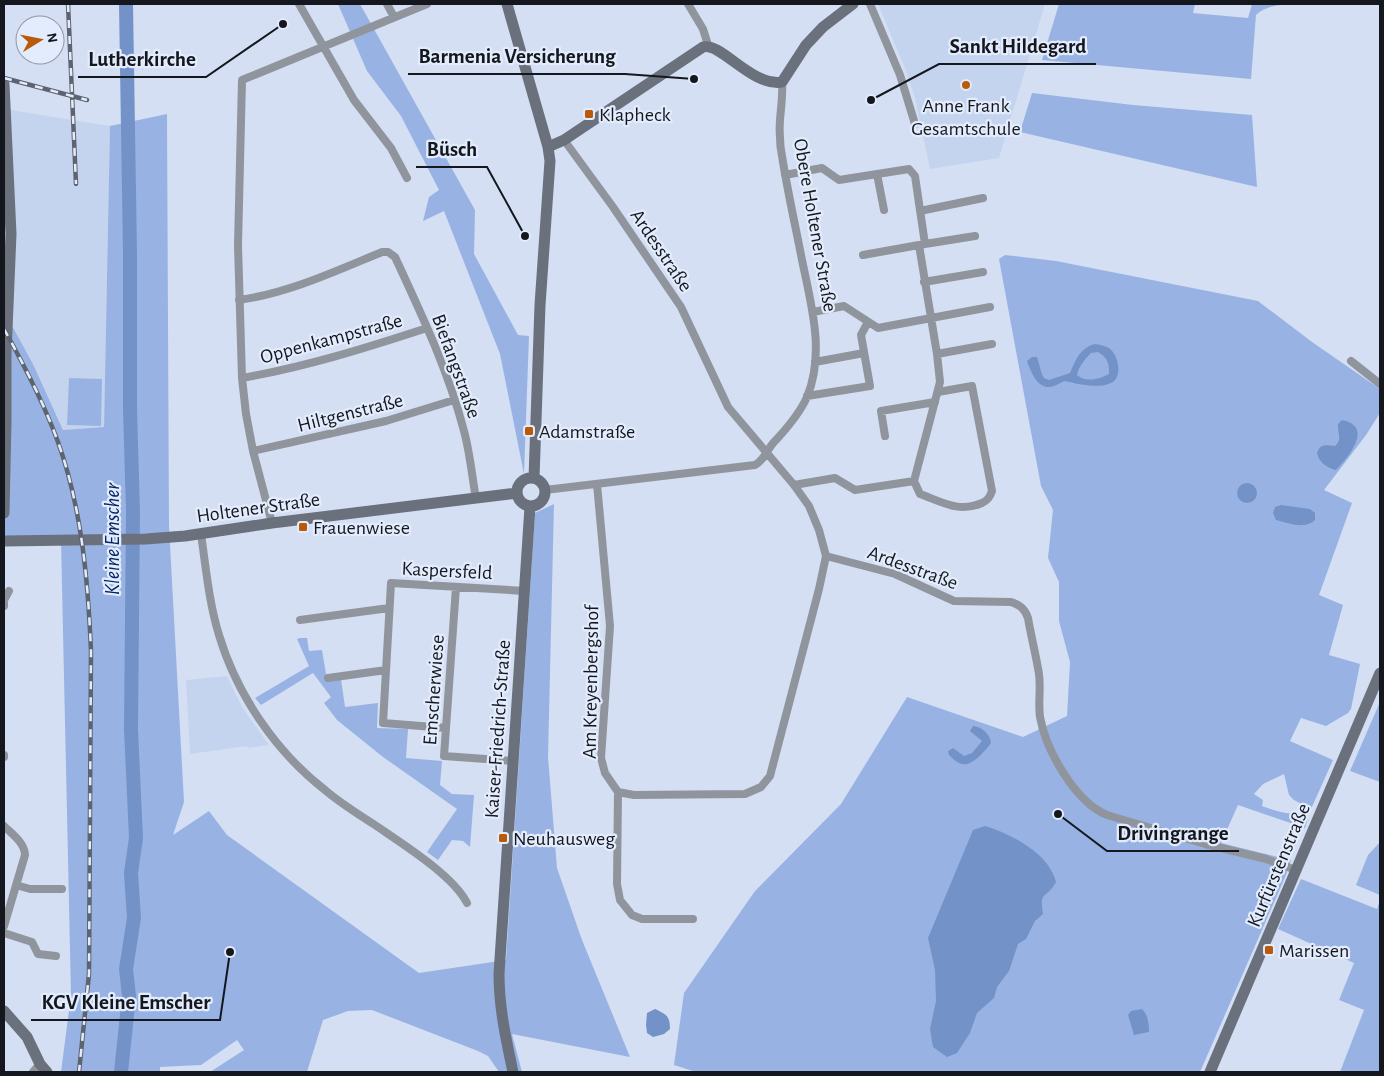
<svg xmlns="http://www.w3.org/2000/svg" width="1384" height="1076" viewBox="0 0 1384 1076" font-family="'Alegreya Sans',sans-serif">
<style>
.built{fill:#c5d4ee}
.green{fill:#98b3e3}
.water{fill:#7392c8;fill-rule:evenodd}
.lines{fill:none;stroke-linecap:round;stroke-linejoin:round}
.river{stroke:#7392c8;stroke-width:14}
.street{stroke:#90959d;stroke-width:8}
.secondary{stroke:#6a717d;stroke-width:11}
.rail-casing{stroke:#5d636f;stroke-width:4.5}
.rail{stroke:#e3ecfc;stroke-width:2.5;stroke-dasharray:8;stroke-linecap:butt}
.poi-dot{fill:#b85a0a;stroke:#e3ecfc;stroke-width:2}
.labels{text-anchor:middle;stroke-width:4.5;stroke-linejoin:round;paint-order:stroke}
.poi-label{font-size:20px;fill:#14171e;stroke:#e3ecfc;text-anchor:start}
.street-label{font-size:20px;fill:#14171e;stroke:#e3ecfc}
.water-label{font-size:21px;font-style:italic;fill:#042565;stroke:#e3ecfc}
.leader{fill:none;stroke:#14171e;stroke-width:2}
.callout-dot{fill:#14171e;stroke:#e3ecfc;stroke-width:2}
.callout-label{font-size:21px;text-anchor:middle;font-weight:bold;fill:#14171e;stroke:#e3ecfc;stroke-width:4.5;stroke-linejoin:round;paint-order:stroke}
</style>
<rect width="100%" height="100%" fill="#d4dff3"/>
<path class="built" d="M878,4h167l-46,154 -69,11 -15,-71 -9,-27z
M4,109l106,17 -6,301 -41,3 -30,-66 -29,-53z
M227,676l15,31 27,38 -21,3 -1,-2 -57,8 -4,-74z"/>
<path class="green" d="M338,4h22l115,206 -1,44 44,81 11,1 -5,138 -24,-120 -56,-143 -21,10 6,-24 10,-7 -38,-74 -34,-45z
M1059,4h136l-2,9 55,5 4,-14h62c-18,1 -44,-3 -58,11l-5,64 -209,-19z
M1032,93l101,12 119,10 5,72 -237,-55z
M167,114l2,412 15,276 -11,33 36,-24 18,24 192,138 87,-13 29,-447 19,-9 -6,253 9,111 25,72 48,117 -118,-23 10,38h-23l-11,-16 -10,-5 -106,-41 -24,1 -25,9 -16,52h-97l34,-22 -7,-10 -36,25 -41,2v5h-99l10,-77 -10,-454h-57v-230l29,53 30,66 41,-3 6,-301z
M1005,255l51,6 202,40 54,41 68,47v24l-14,22 -42,55 28,13 -33,92 24,10 -14,50 31,9 -9,45 -3,4 -22,13 -25,-8 -11,23 43,19 -22,49 -17,-9 -5,-5 -5,-21 -21,10 -9,10 9,6 -1,6c6,2 13,5 19,6 11,3 18,-1 27,7l-3,9 -67,-23 -17,38 70,17 -5,15 -86,197h-504l-22,-7 10,-72 71,-102 86,-87 66,-107 116,40 44,-21 3,-54 -11,-41v-39l-11,-24 5,-48 -12,-24 -42,-227z
M69,378l33,1 -1,47 -34,-1z
M300,638h7l2,13 13,-1 5,30 14,-1 4,28 33,-4 -1,25 31,1 -2,29 36,3 -2,24 12,9 22,1 -4,52 -7,-6 -11,-1 -14,20 -11,-8 30,-43 -74,-52 -46,-37 -13,-17 7,-6 -18,-24 -52,32 -6,-7 54,-32 -12,-27z
M1380,702v80l-30,-11z
M1380,842v53l-24,-10 12,-30z
M1301,879l76,30 3,-9v172h-40l24,-62 -25,-10 15,-37 -76,-34z"/>
<path class="water" d="M1095,344c6,1 14,2 18,8 6,8 9,26 -2,31 -12,6 -34,1 -46,-2 -4,1 -8,4 -11,5 -16,6 -23,-14 -27,-25l5,-4h5c3,8 3,14 7,21l5,2 21,-7c6,-14 10,-25 25,-29zM1098,352c10,6 11,11 11,22 -9,5 -24,9 -32,1 2,-9 8,-16 14,-22z
M1342,420c32,6 7,37 -6,50 -8,-1 -18,-9 -19,-17 3,-10 10,-8 18,-7 8,-7 2,-13 3,-22z
M1237 493a10 10 0 1 1 20 0a10 10 0 1 1-20 0Z
M1281,505l29,4 5,4v7c-10,10 -27,3 -39,0l-3,-7 2,-6z
M973,726c8,0 18,9 18,17 -5,7 -19,24 -29,21 -5,-1 -10,-6 -13,-9l-1,-4 5,-3 11,8 8,-3 10,-12 -12,-10z
M985,826c26,8 64,27 71,56 -10,18 -17,8 -13,32l-8,7 -9,18 -8,5 -9,27 -12,16 -3,11 -17,15 -7,20 -13,20 -10,4 -14,-10 -3,-18 6,-28 -1,-31 -7,-32 45,-108z
M655,1009c11,5 15,7 15,20l-6,5 -11,3 -6,-4 -1,-8 1,-12z
M1142,1009c6,6 7,14 7,23l-15,3 -6,-20 3,-4z"/>
<g class="lines">
<path class="river" d="M121,1072l8,-76 -3,-27 8,-51 -3,-45 5,-35 -5,-109 2,-218 -3,-102v-155l-4,-250"/>
<path class="street" d="M299,4l55,96 37,48 16,30
M387,4l7,13
M688,4l15,25 5,16
M870,4l30,71 15,49
M564,140l49,67 68,100 47,100 66,78 15,21 10,24 7,26 69,18 59,27 57,1c9,3 14,7 17,16 3,18 8,37 11,56 2,14 -1,29 1,43 6,33 35,85 67,98l98,29 61,15 30,11
M877,174l7,36
M785,175l37,-7 17,12 70,-11 6,7 10,68 -6,1 18,109 3,28 -26,99 6,13c22,8 39,19 62,9 6,-3 8,-6 10,-12l-20,-105 -34,6
M920,211l63,-13
M925,244l50,-8
M863,255l56,-10
M924,282l59,-10
M239,300c50,-7 97,-29 143,-48h6l7,5c26,56 53,113 69,174 6,22 8,45 12,68
M813,312l31,-6 34,22 112,-21
M937,354l55,-10
M1351,361l29,23
M815,362l49,-9
M242,378c63,-11 124,-30 185,-50
M807,396l63,-10 -9,-51 7,-13
M885,436l-4,-25 54,-9
M253,451l133,-30 68,-21
M597,484l13,142 -9,132 4,15 13,19 16,3 111,-1 16,-7 9,-11 49,-187 7,-33
M794,485l41,-7 20,12 59,-9
M545,490l210,-25c11,-6 12,-17 21,-25 12,-13 24,-27 31,-43 19,-46 3,-96 -6,-142 -6,-31 -13,-62 -18,-93 -3,-14 -4,-28 -3,-42 1,-13 3,-25 2,-38
M272,523l-19,-72 -7,-37 -4,-36 -4,-133 4,-165 185,-76
M201,534c5,34 8,69 18,101 18,60 57,117 106,155 15,13 33,24 50,35 26,18 78,50 92,78
M456,587l-12,169 69,5
M4,606v-6l5,-9
M300,620l89,-12
M328,678l58,-8
M446,728l-63,-5 8,-140 134,8
M4,755v2
M618,792l-1,92 3,16 12,15 10,4h51
M4,826c8,8 21,17 21,29l-21,71
M16,885l14,4h32
M4,933l28,9 6,12 18,2
M33,1072l7,-8"/>
<path class="secondary" d="M507,4l41,143 2,14 -10,144 -6,173
M4,84l7,150 -5,120v67l-2,92
M548,147l16,-7 139,-93c18,-5 49,40 79,35l24,-37 17,-18 30,-23
M517 492a14 14 0 1 1 28 0a14 14 0 1 1-28 0Z
M4,541l142,-2 39,-3 87,-13 245,-30
M4,1011l23,26 13,27 7,8
M513,1072c-7,-33 -14,-64 -14,-98l31,-467
M1210,1072l170,-399"/>
<defs>
<path id="rail" d="M68,4l8,180
M4,78l83,22
M4,329c20,36 40,74 54,113 24,67 30,139 33,209l-2,323 -10,98"/>
</defs>
<use href="#rail" class="rail-casing"/>
<use href="#rail" class="rail"/>
</g>
<g class="poi-dot">
<circle cx="966" cy="85" r="5"/>
<rect x="584" y="109" width="10" height="10" rx="2.5"/>
<rect x="524" y="426" width="10" height="10" rx="2.5"/>
<rect x="298" y="522" width="10" height="10" rx="2.5"/>
<rect x="498" y="833" width="10" height="10" rx="2.5"/>
<rect x="1264" y="945" width="10" height="10" rx="2.5"/>
</g>
<g class="labels">
<g class="poi-label">
<text x="966" y="112" text-anchor="middle">Anne Frank<tspan x="966" dy="23">Gesamtschule</tspan></text>
<text x="599" y="121">Klapheck</text>
<text x="539" y="438">Adamstraße</text>
<text x="313" y="534">Frauenwiese</text>
<text x="513" y="845">Neuhausweg</text>
<text x="1279" y="957">Marissen</text>
</g>
<g class="street-label">
<text transform="translate(816 225) rotate(80)" y="7">Obere Holtener Straße</text>
<text transform="translate(662 250) rotate(56)" y="7">Ardesstraße</text>
<text transform="translate(331 338) rotate(-15)" y="7">Oppenkampstraße</text>
<text transform="translate(457 366) rotate(70)" y="7">Biefangstraße</text>
<text transform="translate(350 412) rotate(-14)" y="7">Hiltgenstraße</text>
<text transform="translate(258 507) rotate(-8)" y="7">Holtener Straße</text>
<text transform="translate(913 567) rotate(20)" y="7">Ardesstraße</text>
<text transform="translate(447 570) rotate(3)" y="7">Kaspersfeld</text>
<text transform="translate(590 682) rotate(-89)" y="7">Am Kreyenbergshof</text>
<text transform="translate(433 690) rotate(-86)" y="7">Emscherwiese</text>
<text transform="translate(497 729) rotate(-86)" y="7">Kaiser-Friedrich-Straße</text>
<text transform="translate(1278 865) rotate(-67)" y="7">Kurfürstenstraße</text>
</g>
<g class="water-label">
<text transform="translate(112 539) rotate(-90)" y="7">Kleine Emscher</text>
</g>
</g>
<path class="leader" d="M871 100L939 64H1096M694 79L625 74H408M283 24L206 77H78M525 236L487 167H416M1058 814L1107 851H1239M230 952L220 1020H31"/>
<g class="callout-dot">
<circle cx="871" cy="100" r="5"/>
<circle cx="694" cy="79" r="5"/>
<circle cx="283" cy="24" r="5"/>
<circle cx="525" cy="236" r="5"/>
<circle cx="1058" cy="814" r="5"/>
<circle cx="230" cy="952" r="5"/>
</g>
<g class="callout-label">
<text x="1018" y="53">Sankt Hildegard</text>
<text x="517" y="63">Barmenia Versicherung</text>
<text x="142" y="66">Lutherkirche</text>
<text x="452" y="156">Büsch</text>
<text x="1173" y="840">Drivingrange</text>
<text x="126" y="1009">KGV Kleine Emscher</text>
</g>
<rect width="1384" height="1076" fill="none" stroke="#14171e" stroke-width="10"/>
<g transform="translate(40 40) rotate(80)"><circle r="24" fill="#e3ecfc" stroke="#9097a3"/>
<path d="M0-4L9 19L0 12L-9 19Z" fill="#b85a0a"/>
<text y="-8" font-size="14" font-weight="bold" text-anchor="middle" fill="#14171e">N</text>
</g>
</svg>
